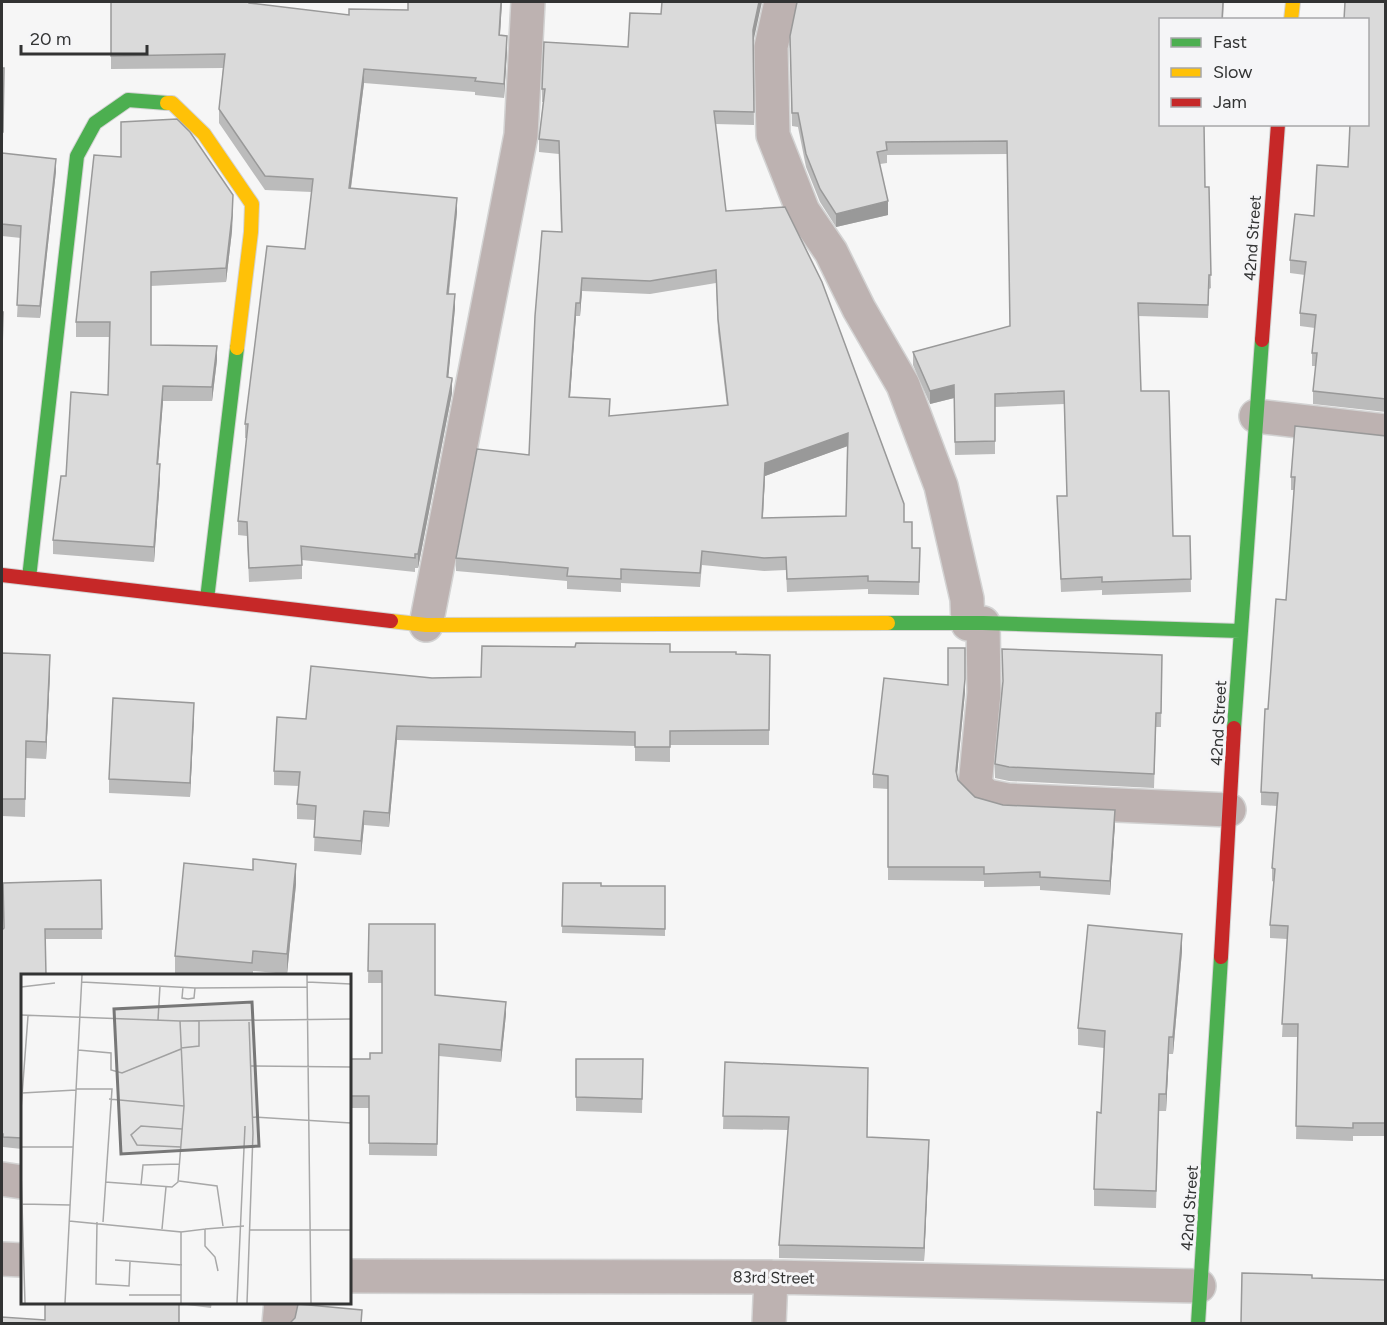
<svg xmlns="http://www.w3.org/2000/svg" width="1387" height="1325" viewBox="0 0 1387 1325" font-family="Figtree,sans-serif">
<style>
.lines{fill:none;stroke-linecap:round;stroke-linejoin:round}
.street-casing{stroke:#d3d3d3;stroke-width:36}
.fast-casing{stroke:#d3d3d3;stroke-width:16}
.slow-casing{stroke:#d3d3d3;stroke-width:16}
.jam-casing{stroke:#d3d3d3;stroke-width:16}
.street{stroke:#bdb2b1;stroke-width:33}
.fast{stroke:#4caf50;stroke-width:14}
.slow{stroke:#ffc107;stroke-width:14}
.jam{stroke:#c62828;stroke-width:14}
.wall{fill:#bbb;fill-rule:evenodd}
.shaded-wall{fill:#999}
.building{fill:#dadada;stroke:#999;stroke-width:1.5;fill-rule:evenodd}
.labels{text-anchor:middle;stroke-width:6;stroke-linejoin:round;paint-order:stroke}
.street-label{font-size:16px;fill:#323333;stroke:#f5f5f7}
.inset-road{fill:none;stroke:#a8a8a8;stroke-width:1.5}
.view{fill:#777;fill-opacity:0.15;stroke:#777;stroke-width:3}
.inset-edge{fill:none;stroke:#323333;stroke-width:3}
</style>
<rect width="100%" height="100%" fill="#f6f6f6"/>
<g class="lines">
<defs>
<path id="street" d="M781,2l-10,45 2,88 30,76 28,41 28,57 44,76 38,101 26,113 1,25
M1256,416l130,15
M983,623l1,70 -9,93 12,10 20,4 222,10
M426,625l95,-490 7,-133
M2,1179l20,3
M2,1259l20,1
M350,1276l421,1 428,9
M279,1324l2,-22
M769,1324l2,-47"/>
<path id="fast" d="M29,578l48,-422 18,-33 33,-23 39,3
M207,599l30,-251
M888,623h95l257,8
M1234,728l28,-388
M1198,1324l23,-367"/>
<path id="slow" d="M1291,20l2,-18
M167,103h5l32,31 48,70 -1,28 -14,116
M391,621l35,4 462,-2"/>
<path id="jam" d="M1262,340l16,-216
M2,575l389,46
M1221,957l13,-229"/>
</defs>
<use href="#street" class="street-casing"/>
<use href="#fast" class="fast-casing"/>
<use href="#slow" class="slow-casing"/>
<use href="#jam" class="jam-casing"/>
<use href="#street" class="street"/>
<use href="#fast" class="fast"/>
<use href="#slow" class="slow"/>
<use href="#jam" class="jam"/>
</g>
<path class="wall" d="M111,2h139l-1,1 100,12 59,-5v-8h94l-2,33 7,15 -3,48 -29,-3v-3l-111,-9 -13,105 106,24 -8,82 6,14 -7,69 4,16 -34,175h-3v4l-113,-12v19l-53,3 -2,-46 -9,-1v-14l9,-83h-2v-14l60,-175 7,-57 -47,-2 -46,-67v-14l4,-41 -112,1z
M797,2h427l-1,18h-62l44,167h4l2,101 -2,1 -1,29 -70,-2 3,75 32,145h17l1,56 -89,3v-5l-41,2 -4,-96h10l-3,-92 -69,3v47l-40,1 -1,-57 -24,6 -17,-39v-13l97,-26 -3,-172 -120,1v8l-7,1 8,51 -52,12 -16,-25 -14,-35 -8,-40 -6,-1 -2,-90z
M1386,2v410l-73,-8v-13l3,-25h-4v-13l3,-25 -15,-2v-13l5,-38 -15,-2v-13l24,-44 34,-49 20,-43z
M753,42l1,83 -39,-1 11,87 178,311 8,26 8,13 -1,34 -51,-1v-5l-81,3 -1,-22 -22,1 -62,-6 -2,22 -79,-4v9l-54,-3v-8l-111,-10v-13l73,-103 32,-223 -2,-78 -20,-2v-13l4,-37h-1v-13l86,-42zM716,283l2,49 9,74 -117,10 -40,-19 6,-81h4l2,-25 68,3zM847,446l-1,70 -83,2 2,-42z
M2,68h2l-1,78h-1z
M2,153l54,18 -16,147 -23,-1 4,-79 -19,-2z
M233,210l-1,21 -6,51 -75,4v59l66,15 -5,41h-49l-5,63 2,15 -6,83 -101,-8v-14l13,-64 42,-81 2,-58h-34v-15z
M1386,436v700h-33v5l-57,-2 2,-102h-16l5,-98 -17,-1v-13l4,-43 -2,-1v-13l5,-62 -16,-1v-13l7,-83 18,-109 8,-110h-3v-13z
M670,652l100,3 -1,90h-99v17l-35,-1v-15l-238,-6 -8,87 -25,-2 -3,30 -47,-4 1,-31 -18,-1v-15l2,-18 -25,-1v-14l32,-52 126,-41 49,-1z
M2,653l48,19 -4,87 -20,-1 -1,59 -23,-1z
M1162,669l-1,58h-5l-2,61 -145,-7 -14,-3v-14z
M965,692l-8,84 1,4 17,17 28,8 112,19 -5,71 -70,-5v-4l-56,1v-6l-96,-1v-91l-15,-1v-14z
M194,716l-4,81 -81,-4v-14z
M101,880l1,59h-57l-23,36v174l-19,-2v-3h-1v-214z
M563,883l38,3h64v50l-103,-3z
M296,884l-9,90 -34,-3v4h-78v-19z
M369,924l66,71 71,19 -5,48 -62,-6 -2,100 -68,-1v-47h-19v-49h20l12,-6v-70h-14z
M1182,951l-9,103h-4l-3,57h-7l-3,97 -62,-2v-17l7,-76 3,-65 -26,-3v-17z
M576,1059h67l-1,54 -66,-2z
M725,1062l142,75 62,16 -5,108 -145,-3v-13l9,-115 -65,-1z
M45,1302h167l-1,6 -32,-4v19l-134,-3z"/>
<path class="shaded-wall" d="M501,2h1l-3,47v-14z
M759,2h3l-9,41v-13z
M507,36v14l-3,48v-14z
M364,69v14l-15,119v-14z
M56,159v12l-16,147v-12z
M233,195l-1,36 -6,51v-14z
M457,198v14l-10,95v-13z
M888,201v14l-52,12v-13z
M582,278v13l-2,25v-13z
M455,294v14l-8,83v-14z
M576,303v13l-7,94v-13z
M217,346v14l-5,41v-14z
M452,378v15l-34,175v-14z
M954,385v13l-24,6v-13z
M163,386v15l-6,77v-14z
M848,433v13l-83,30 -3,56 3,-69z
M160,464v15l-6,83v-15z
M50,655v17l-4,87v-17z
M965,679v13l-9,92v-13z
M194,703v13l-4,81v-14z
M397,726v14l-8,87v-14z
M1115,810v14l-5,71v-14z
M364,811v14l-3,30v-14z
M296,864v20l-9,90v-20z
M1182,934v17l-9,103v-17z
M506,1002v12l-5,48v-12z
M1169,1037v17l-3,57v-17z
M929,1140v13l-5,108v-13z"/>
<path class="building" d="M111,2h138v1l100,12v-6l59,1v-8h93l-2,33 8,1 -3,48 -29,-3 1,-3 -112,-9 -15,119 108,10 -10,96h8l-8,83 5,1v2l-34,174h-3v4l-114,-12 1,19 -53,3 -2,-46 -9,-1 10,-97h-3l22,-178 38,3 8,-70 -48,-3 -46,-67 6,-55 -114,2z
M662,2h97l-6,28 1,82 -40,-1 12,100 59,-4 37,75 82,222v18h8v26h8l-1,34 -51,-1v-5l-81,3 -1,-22 -22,1 -62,-7 -2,22 -79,-4v10l-54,-3 1,-8 -112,-10 21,-109 52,6 6,-139 7,-85 20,1 -3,-91 -20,-2 6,-50h-3l2,-47 84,5 2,-34 31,1zM716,270l2,49 10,86 -119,11 1,-17 -41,-2 7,-94h4l2,-25 68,3zM848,433l-2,83 -84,2 3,-55z
M797,2h426l-1,18h-61v104h43l1,63h4l2,88h-2l-1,30 -70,-2 3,88h28l4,145h17l1,43 -89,3v-5l-41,2 -4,-83h10l-3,-105 -69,3v47l-40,1 -1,-57 -24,6 -17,-39 97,-26 -3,-185 -121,1 1,8 -10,2 11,49 -52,13 -16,-25 -14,-35 -8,-41h-6l-2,-77z
M1345,2h41v397l-73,-8 4,-38h-5l4,-38 -16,-2 6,-51 -16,-2 5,-46 19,2 3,-51 31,2 2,-43h18v-104h-24z
M2,68h2l-1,64h-1z
M177,119l13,13 43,63 -1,21 -6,52 -75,4v73l66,1 -5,41 -49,-1 -6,78h3l-6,83 -101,-7 8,-64h5l5,-84 37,3 2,-73h-34l18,-167 27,2v-35z
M2,153l54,6 -16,147 -23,-1 4,-79 -19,-2z
M2,312h1l-1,39z
M1295,426l91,10v687h-33v5l-57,-2 2,-102h-16l6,-98 -18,-1 5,-56 -3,-1 6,-75 -17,-1 4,-83h3l8,-110 10,1 9,-123h-4z
M576,643l94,1v8h66v2l34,1 -1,75 -99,1v16h-35v-15l-238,-6 -8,87 -25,-2 -3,30 -47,-4 2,-31 -19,-2 3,-32 -26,-1 3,-54 29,2 5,-53 121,12 49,-1 1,-31 93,1z
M948,648h17v31l-9,92 2,9 17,17 28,8 112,5 -5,71 -70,-4v-5l-56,2v-7h-96v-91l-15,-2 11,-96 64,7z
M1002,649l160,6 -1,58h-5l-2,61 -145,-7 -14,-3 8,-83z
M2,653l48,2 -4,87 -20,-1 -1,58h-23z
M113,698l81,5 -4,80 -81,-4z
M253,859l43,5 -9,90 -34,-3 -1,12 -77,-7 9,-93 69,7z
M101,880l1,49h-57l1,46h-24v163l-19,-1v-3h-1v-204l2,-2 -1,-45z
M563,883h38v3h64v43l-103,-3z
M369,924h66v71l71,7 -5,48 -62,-6 -2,100 -68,-1v-47h-19v-37h20v-6h12v-82h-14z
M1088,925l94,9 -9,103h-4l-3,57h-7l-3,97 -62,-2 3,-77 4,1 4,-82 -27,-3z
M576,1059h67l-1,40 -66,-2z
M725,1062l143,6 -1,69 62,3 -5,108 -145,-3 10,-128 -66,-1z
M1242,1273l70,2v3l74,2v43h-145z
M45,1302l134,1v20h-177v-6l43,3z
M298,1304l64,6 -1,13h-71l5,-5z"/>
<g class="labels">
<g class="street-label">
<text transform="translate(1252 238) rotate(-86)" y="6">42nd Street</text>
<text transform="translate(1218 723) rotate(-87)" y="6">42nd Street</text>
<text transform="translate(1189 1208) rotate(-86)" y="6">42nd Street</text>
<text transform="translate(774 1277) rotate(1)" y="6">83rd Street</text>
</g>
</g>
<g transform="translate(21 974)">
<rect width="330" height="330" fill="#f6f6f6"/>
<path class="inset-road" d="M286,1l4,328M61,8l113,6 112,-1M286,8l44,2M0,13l34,-4M162,13l-1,11 6,1 6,-1 1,-10M0,41l159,6 171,-2M137,46l2,-34M160,74l18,-2v-25M57,76l33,3v17l11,3 59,-24M229,92l101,1M55,115h36l-9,133M1,119l54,-3M88,125l75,7M0,135l7,-93M232,143l98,6M0,173h52M160,173l-44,-2 -6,-10 10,-9 41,3M0,197l4,132M158,207l38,5 6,40M84,208l67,5 6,-5 6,-76 -4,-85M120,211l2,-20 37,-1M1,230l48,1M48,247l112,11v71M76,248l-1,62 33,2 1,-24M141,255l4,-42M184,255l39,-3M229,256h101M160,258l24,-3v17l10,11 3,14M94,286l67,5M108,321h52M44,329l17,-328M216,329l8,-177M226,329l6,-170 -4,-111"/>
<path class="view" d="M231,28l7,144 -138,8 -7,-145z"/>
<rect width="330" height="330" class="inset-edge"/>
</g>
<rect width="1387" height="1325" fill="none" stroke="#323333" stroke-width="6"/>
<rect x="1159" y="18" width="210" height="108" fill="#f5f5f7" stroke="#a7a7a9" stroke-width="1.5"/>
<rect x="1171" y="38" width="30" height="9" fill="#4caf50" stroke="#a7a7a9" stroke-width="1.5"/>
<text x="1213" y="48" font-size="18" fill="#323333">Fast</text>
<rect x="1171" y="68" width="30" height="9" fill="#ffc107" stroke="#a7a7a9" stroke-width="1.5"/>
<text x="1213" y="78" font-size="18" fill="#323333">Slow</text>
<rect x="1171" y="98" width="30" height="9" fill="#c62828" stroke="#a7a7a9" stroke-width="1.5"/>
<text x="1213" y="108" font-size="18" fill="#323333">Jam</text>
<path d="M21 45v9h126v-9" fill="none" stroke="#323333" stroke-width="3"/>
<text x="30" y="45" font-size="18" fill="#323333" stroke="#f5f5f7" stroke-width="4.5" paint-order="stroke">20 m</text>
</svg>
